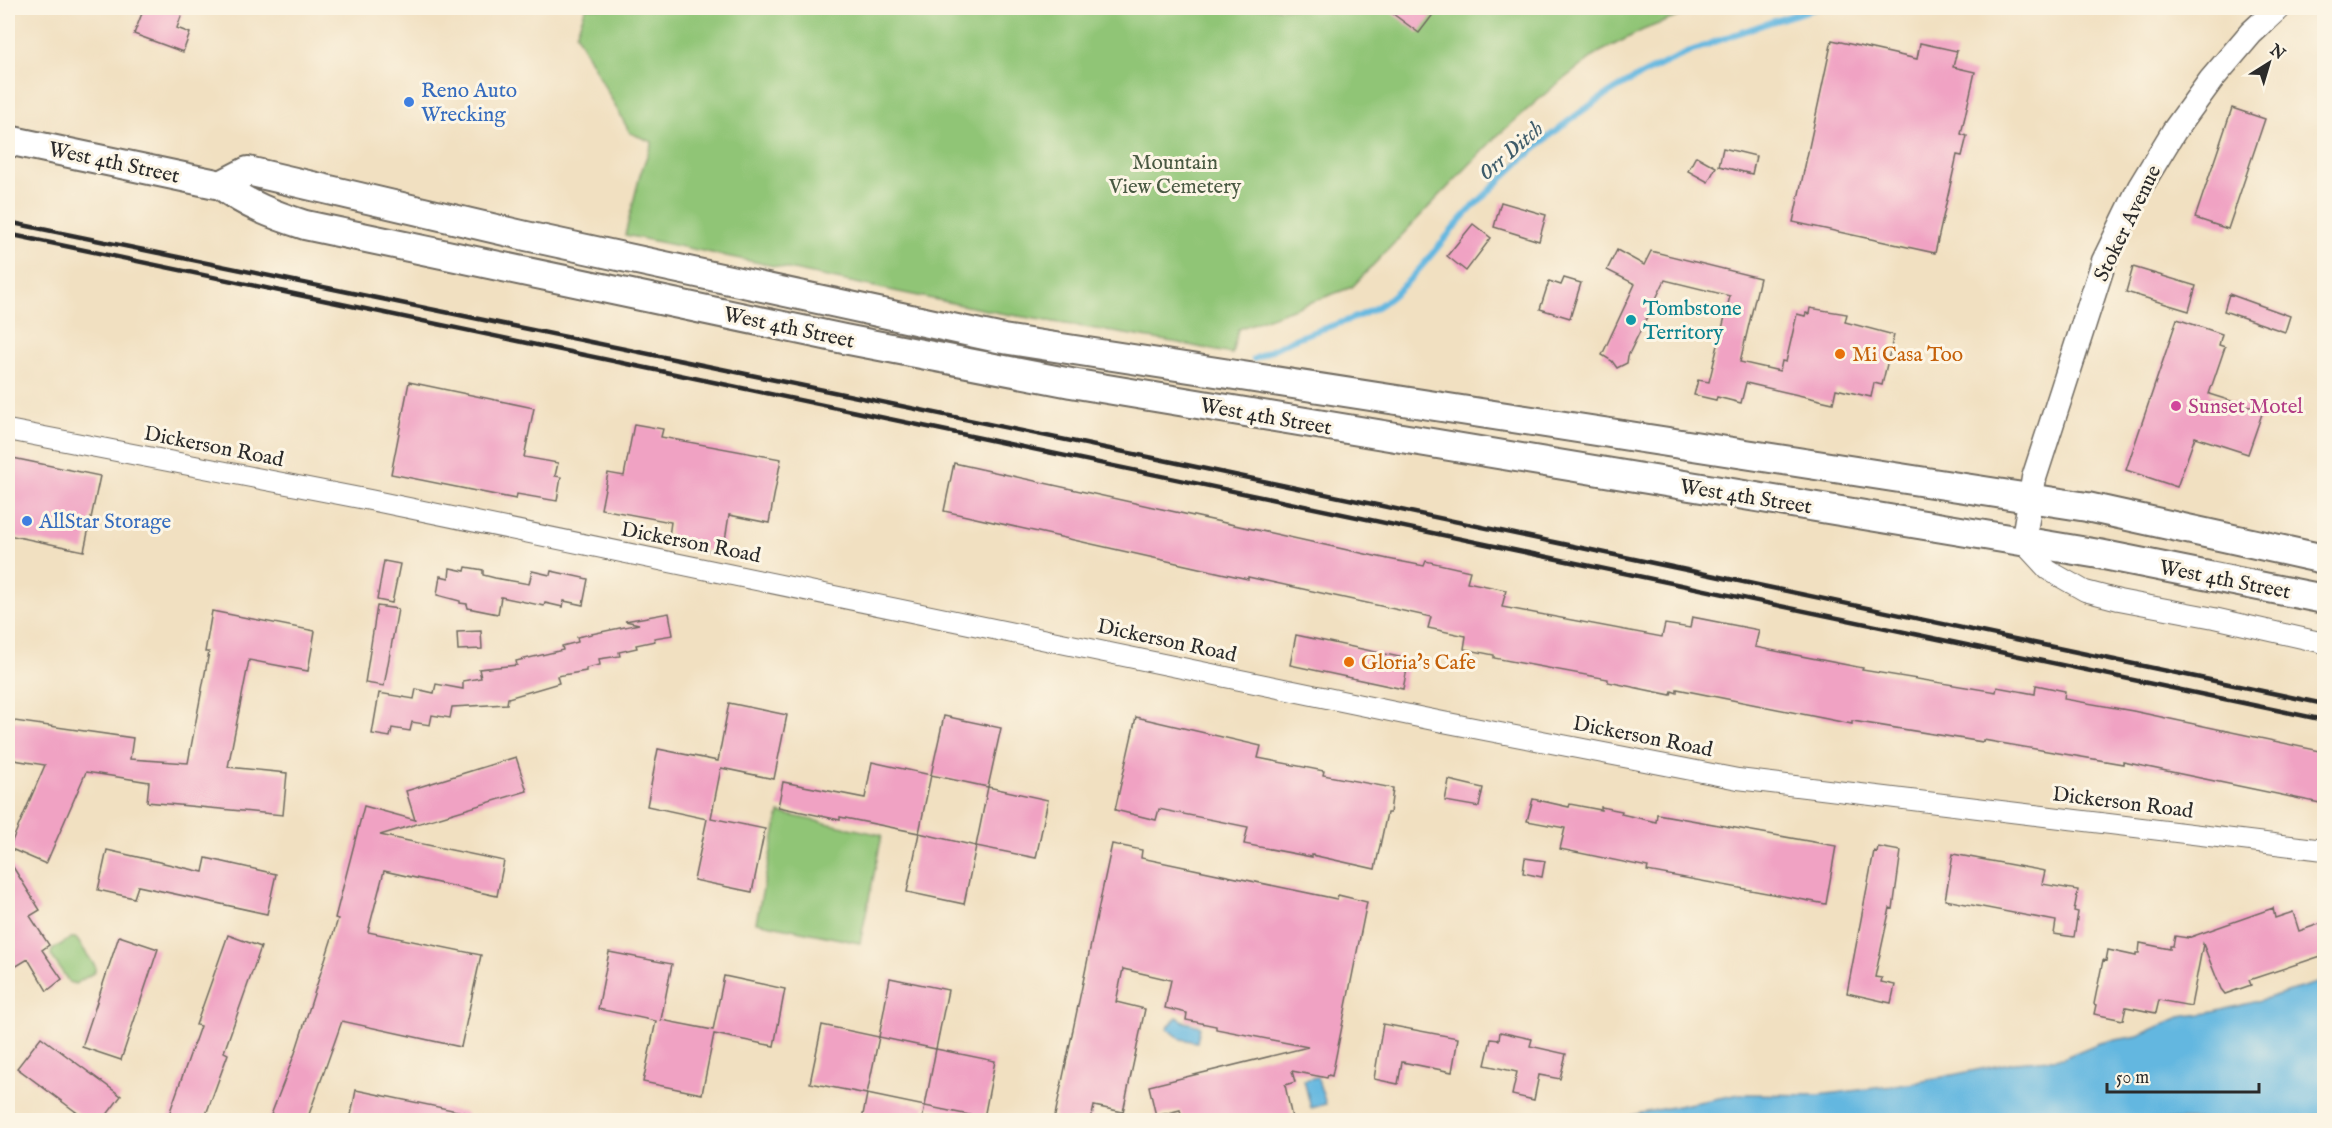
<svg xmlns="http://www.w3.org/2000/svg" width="2332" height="1128" viewBox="0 0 2332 1128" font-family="'IM FELL English',serif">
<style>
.green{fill:#90c576;stroke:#5e7850;stroke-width:1.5}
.water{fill:#64b7e0;stroke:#487186;stroke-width:1.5}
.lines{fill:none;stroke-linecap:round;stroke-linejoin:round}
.stream{stroke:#64b7e0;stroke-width:6}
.building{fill:#f0a2c3}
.minor-casing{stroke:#706a60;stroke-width:22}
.tertiary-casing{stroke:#706a60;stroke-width:27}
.secondary-casing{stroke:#706a60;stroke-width:32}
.minor{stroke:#fff;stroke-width:20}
.tertiary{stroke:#fff;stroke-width:24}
.secondary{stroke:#fff;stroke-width:28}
.rail{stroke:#2b2b2b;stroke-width:4.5}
.shop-dot{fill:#3f7fe0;stroke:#fcf5e5;stroke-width:2}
.culture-dot{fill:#0f9aa8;stroke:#fcf5e5;stroke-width:2}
.food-dot{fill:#e8710a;stroke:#fcf5e5;stroke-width:2}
.hotel-dot{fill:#d1479c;stroke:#fcf5e5;stroke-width:2}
.labels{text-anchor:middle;stroke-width:6;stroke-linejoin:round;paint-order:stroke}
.shop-label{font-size:21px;fill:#366cbe;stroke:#fcf5e5;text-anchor:start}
.street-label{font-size:21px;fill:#2b2b2b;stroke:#fcf5e5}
.park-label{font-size:21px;fill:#495942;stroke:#fcf5e5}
.culture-label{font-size:21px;fill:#0d838f;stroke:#fcf5e5;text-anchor:start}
.food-label{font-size:21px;fill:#c56008;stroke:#fcf5e5;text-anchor:start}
.hotel-label{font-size:21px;fill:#b23c85;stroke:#fcf5e5;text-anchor:start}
.water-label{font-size:22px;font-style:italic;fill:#3f5c6a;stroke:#fcf5e5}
</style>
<rect width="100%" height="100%" fill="#fcf5e5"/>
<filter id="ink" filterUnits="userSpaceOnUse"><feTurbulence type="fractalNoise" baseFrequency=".0167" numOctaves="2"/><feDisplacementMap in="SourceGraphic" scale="12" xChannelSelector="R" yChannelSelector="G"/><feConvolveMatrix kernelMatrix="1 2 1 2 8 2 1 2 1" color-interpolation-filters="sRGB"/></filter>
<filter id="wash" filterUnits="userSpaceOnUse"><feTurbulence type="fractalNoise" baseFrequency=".008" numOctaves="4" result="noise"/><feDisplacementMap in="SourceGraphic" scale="24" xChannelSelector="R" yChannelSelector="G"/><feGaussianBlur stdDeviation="1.35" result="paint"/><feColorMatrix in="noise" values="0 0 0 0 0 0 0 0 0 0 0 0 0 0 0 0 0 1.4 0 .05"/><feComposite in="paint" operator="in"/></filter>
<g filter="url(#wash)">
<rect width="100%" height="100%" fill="#f1e0c1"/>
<path class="green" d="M586,8h1114l-57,22 -45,23 -45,34 -57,50 -144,150 -114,42 -6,25 -53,-11 -179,-30 -375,-78 15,-60 12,-33 -22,-9 -54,-99z
M779,813l103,22 -22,108 -104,-21z
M71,938h5l19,28v6l-20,12 -6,-2 -18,-27 1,-5z"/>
<path class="water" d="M2324,981v133l-30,6h-677l24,-7 99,-19 78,1 91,-11 106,-22 48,-4 36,-15 39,-7 42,-19 29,-4 41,-10z
M1177,1017l8,5 15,4 -3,16 -16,-3 -14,-11z
M1317,1077l9,27 -15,4 -7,-28z"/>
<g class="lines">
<path class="stream" d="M1254,359c15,-7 30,-16 45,-22 26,-10 62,-18 84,-34 37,-27 60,-67 93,-99 31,-31 66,-64 102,-90 70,-51 156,-82 239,-106"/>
</g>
<g id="blocks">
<path class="building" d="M144,8h40l-7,20 13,5 -7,19 -49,-18z
M1385,8h53l-19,25z
M1832,40l85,19 3,-16 37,8 -4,16 22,5 -14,62 6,2 -5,20 -5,-1 -22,98 -142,-31z
M2232,108l33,11 -37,110 -33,-11z
M1723,148l33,8 -4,18 -33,-8z
M1696,156l20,11 -8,15 -20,-11z
M1501,202l45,13 -7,26 -45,-14z
M1473,224l18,14 -25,33 -19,-15z
M1617,250l27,15 7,-14 109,27 -20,84 40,9 2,-10 4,1 11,-48 8,2 1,-3 3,1 1,-6 37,6 -2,8 49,13 -12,50 -8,-2 -3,14 -35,-8 -3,14 -87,-20 -5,20 -24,-6 -1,3 -22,-5 4,-15 11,2 21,-86 -65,-16 -37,76 -1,7 -10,5 -5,-7 -10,-6 33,-71 -28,-14z
M2133,267l63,19 -7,25 -63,-19z
M1564,278l17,5 -11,35 -30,-9 9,-28 12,4z
M2229,294l61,22 -5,16 -61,-21z
M2177,319l45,15 -3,11 6,2 -16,47 54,17 -15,43 -53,-17 -18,50 -51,-17z
M409,382l125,26 -10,49 34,6 -3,13 6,1 -4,24 -40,-7 -1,5 -125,-25z
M634,424l29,5 -2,8 120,22 -12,64 -40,-8 -6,38 -55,-10 3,-21 -70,-13 7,-36 16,3z
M8,457l92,19 -16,75 -76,-16z
M954,463l434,96 36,7 2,-5 44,10 -3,11 39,8 -4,17 160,30 3,-13 25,4 2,-11 67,13 -4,17 108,21 -1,2 134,22 1,-5 38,7 1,-9 29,6 -1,8 69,12 192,41v52l-202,-42v2l-140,-24v2l-131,-21v3l-175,-35v4l-5,-2 -1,4 -63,-13v-3l-114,-21v-3l-30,-6 2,-13 -38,-8 3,-11 -183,-40v2l-304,-68z
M384,561l16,3 -8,39 -15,-3z
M466,567l17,3v5l12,3 34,6 3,-13 18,4 1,-4 37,8 -5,26 -19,-4 -1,6 -18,-4 -1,3 -43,-9 -3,17 -30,-6 -1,-4 -7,-1v-2l-23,-6 3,-19 9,2 1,-10 15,3z
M377,606l21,3 -14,77 -19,-3z
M212,611l103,20 -7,40 -59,-11 -21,107 59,6 -4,42 -136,-13 2,-20 -63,-10 -40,92 -37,-16 36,-83 -37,-6v-39l125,18 -3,21 58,4 21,-111h-4z
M669,613l4,22 -19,3 1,3 -19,4 1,3 -18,4 1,4 -21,3 1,6 -14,3v3l-29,5 2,7 -51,15 -1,6 -55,3 -2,11 -18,-3 -2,10 -18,-3 -2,9 -18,-3 -2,9 -18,-3 7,-41 35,6 2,-10 18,4 2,-9 27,5v-8l18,-3 -2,-9 38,-4 -1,-4 47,-11 -1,-4 16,-4 -1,-5 62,-13 -14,-3z
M481,631l1,18 -24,1 -1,-18z
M1296,635l113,24 -6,30 -113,-24z
M729,703l58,12 -13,64 -53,-11 -10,50 54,11 -13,63 -58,-12 13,-61 -60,-13 11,-57 60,12z
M944,716l57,12 -13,59 -57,-12z
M1136,717l125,29 -3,12 66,13 -1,4 70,13 -3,25h-3l-12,56 -63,-14v2l-68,-13 4,-17 -89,-18 -3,11 -41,-10z
M516,757l11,34 -147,44 124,26 -7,35 -113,-25 -16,61 113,23 -20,92 -119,-26 -35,99h-38l26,-67 43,-134 -3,-1 29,-112 51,14 -9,-29z
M872,762l59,13 -12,58 -79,-16v3l-62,-13 5,-25 82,16z
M1449,780l34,8 -4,19 -34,-6z
M988,787l60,13 -12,58 -60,-12z
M1533,799l36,8 1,-3 31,6v-3l21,4 -1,3 35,8 1,-8 179,32 -10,58 -179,-33 1,-4 -88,-18 5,-21 -38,-7z
M919,833l57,13 -12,58 -57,-12z
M1112,844l30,6 -1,8 196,41 1,-4 29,7 -35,174 -4,-1 -1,3 -35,-7 3,11 -10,3 7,33 -9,2h-100l-3,-10 -24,6 -7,-30 159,-39 -92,-18v-3l-30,-6 1,-7 -22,-5 6,-28 -48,-11 -7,33 29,7 -22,103 -29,-6 -3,14h-37z
M1878,847l23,4 -8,58 -3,-1 -15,69 7,1 -1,4 14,3 -4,18 -44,-10 27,-142 3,1z
M107,850l96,22 3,-14 70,16 -9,40 -129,-28 -4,12 -36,-8z
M1953,854l92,17 -3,13 36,6 -4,21 4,1 -4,25 -20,-3 2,-13 -111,-21z
M1525,858l20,3 -3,16 -19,-4z
M8,859l32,51 -10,6 19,29 -7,5 20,29 -15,12 -19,-32 -13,8 -7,-11z
M2273,908l2,10 18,-6 6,19 26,-9v31l-5,1 1,2 -72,24 2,5 -26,9 -4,-5 -18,-45 -12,62 -32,-6 -3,13 -30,-6 -3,13 -29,-6 2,-9 -2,-1 9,-44 3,1 2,-11 28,6v-3h3l1,-10 30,6v-3h3l2,-10 13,2z
M228,935l33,12 -37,105 4,2 -24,66h-37l33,-94 -4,-1z
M119,936l39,13 -37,111 -39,-13z
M609,952l63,12 -11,56 52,10 11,-54 61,13 -11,57 -60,-12 -12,60 -59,-12 13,-61 -58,-12z
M890,978l58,12 -12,59 -57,-12z
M1383,1024l75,14 -6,34 -50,-10 -4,22 -24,-5z
M822,1025l57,12 -12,57 -57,-11z
M1500,1032l32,7 -2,7 36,8 -6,25 -21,-4 -5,25 -22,-5 5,-23 -32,-7 6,-26 8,1z
M41,1037l80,59 -18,24h-16l-70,-52z
M936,1049l59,12 -11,57 -59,-12z
M356,1090l111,23 -1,7h-116z
M867,1094l58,12 -3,14h-60z"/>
</g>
</g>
<g filter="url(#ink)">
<use href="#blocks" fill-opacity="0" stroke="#706a60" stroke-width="1.5"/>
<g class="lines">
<defs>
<path id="minor" d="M8,430l362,70 1073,222 295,57 586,71
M2023,543l25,27 37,21 34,9 95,18 110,25"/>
<path id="tertiary" d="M2023,543l11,-65 70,-217 36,-74 34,-56 37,-51 40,-47 27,-25"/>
<path id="secondary" d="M8,140l213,45c26,20 53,30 84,40l539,114 227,44 1028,171 225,45
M221,185l27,-14 278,65 477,103 1084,168 237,52"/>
</defs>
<use href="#minor" class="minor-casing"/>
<use href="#tertiary" class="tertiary-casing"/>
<use href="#secondary" class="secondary-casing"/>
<use href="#minor" class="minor"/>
<use href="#tertiary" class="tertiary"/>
<use href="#secondary" class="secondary"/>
<path class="rail" d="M8,222l1136,234 1180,248
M8,234l2316,486"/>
</g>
</g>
<g class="shop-dot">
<circle cx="409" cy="102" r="6"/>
<circle cx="27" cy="521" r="6"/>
</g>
<circle class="culture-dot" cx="1631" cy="320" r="6"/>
<g class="food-dot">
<circle cx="1840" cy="354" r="6"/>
<circle cx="1349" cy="662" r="6"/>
</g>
<circle class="hotel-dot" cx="2176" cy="406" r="6"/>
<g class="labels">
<g class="shop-label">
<text x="421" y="97">Reno Auto<tspan x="421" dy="24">Wrecking</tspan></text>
<text x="39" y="528">AllStar Storage</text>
</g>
<g class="street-label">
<text transform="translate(114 162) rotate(12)" y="7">West 4th Street</text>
<text transform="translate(2127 223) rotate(-64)" y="7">Stoker Avenue</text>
<text transform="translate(789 327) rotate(12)" y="7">West 4th Street</text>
<text transform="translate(1266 416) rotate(10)" y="7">West 4th Street</text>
<text transform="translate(214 446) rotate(11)" y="7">Dickerson Road</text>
<text transform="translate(1746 496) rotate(9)" y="7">West 4th Street</text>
<text transform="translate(691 542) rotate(11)" y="7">Dickerson Road</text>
<text transform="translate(2225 579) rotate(11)" y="7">West 4th Street</text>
<text transform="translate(1167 640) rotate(12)" y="7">Dickerson Road</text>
<text transform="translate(1643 736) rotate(11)" y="7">Dickerson Road</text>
<text transform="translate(2123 802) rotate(7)" y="7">Dickerson Road</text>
</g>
<g class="park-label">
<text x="1175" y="169">Mountain<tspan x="1175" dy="24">View Cemetery</tspan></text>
</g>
<g class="culture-label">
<text x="1643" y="315">Tombstone<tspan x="1643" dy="24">Territory</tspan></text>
</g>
<g class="food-label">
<text x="1852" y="361">Mi Casa Too</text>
<text x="1361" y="669">Gloria's Cafe</text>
</g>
<g class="hotel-label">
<text x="2188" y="413">Sunset Motel</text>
</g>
<g class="water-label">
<text transform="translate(1510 150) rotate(-41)" y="8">Orr Ditch</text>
</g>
</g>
<rect width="2332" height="1128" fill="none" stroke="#fcf5e5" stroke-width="30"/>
<g transform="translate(2269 63) rotate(37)" stroke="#fcf5e5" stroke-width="4.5" paint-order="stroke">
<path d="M0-4.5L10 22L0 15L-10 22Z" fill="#2b2b2b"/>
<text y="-9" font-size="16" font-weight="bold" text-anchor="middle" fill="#2b2b2b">N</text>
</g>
<path d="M2107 1083v9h152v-9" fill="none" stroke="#2b2b2b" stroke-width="3"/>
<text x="2116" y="1083" font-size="18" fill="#2b2b2b" stroke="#fcf5e5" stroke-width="4.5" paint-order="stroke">50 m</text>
</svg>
